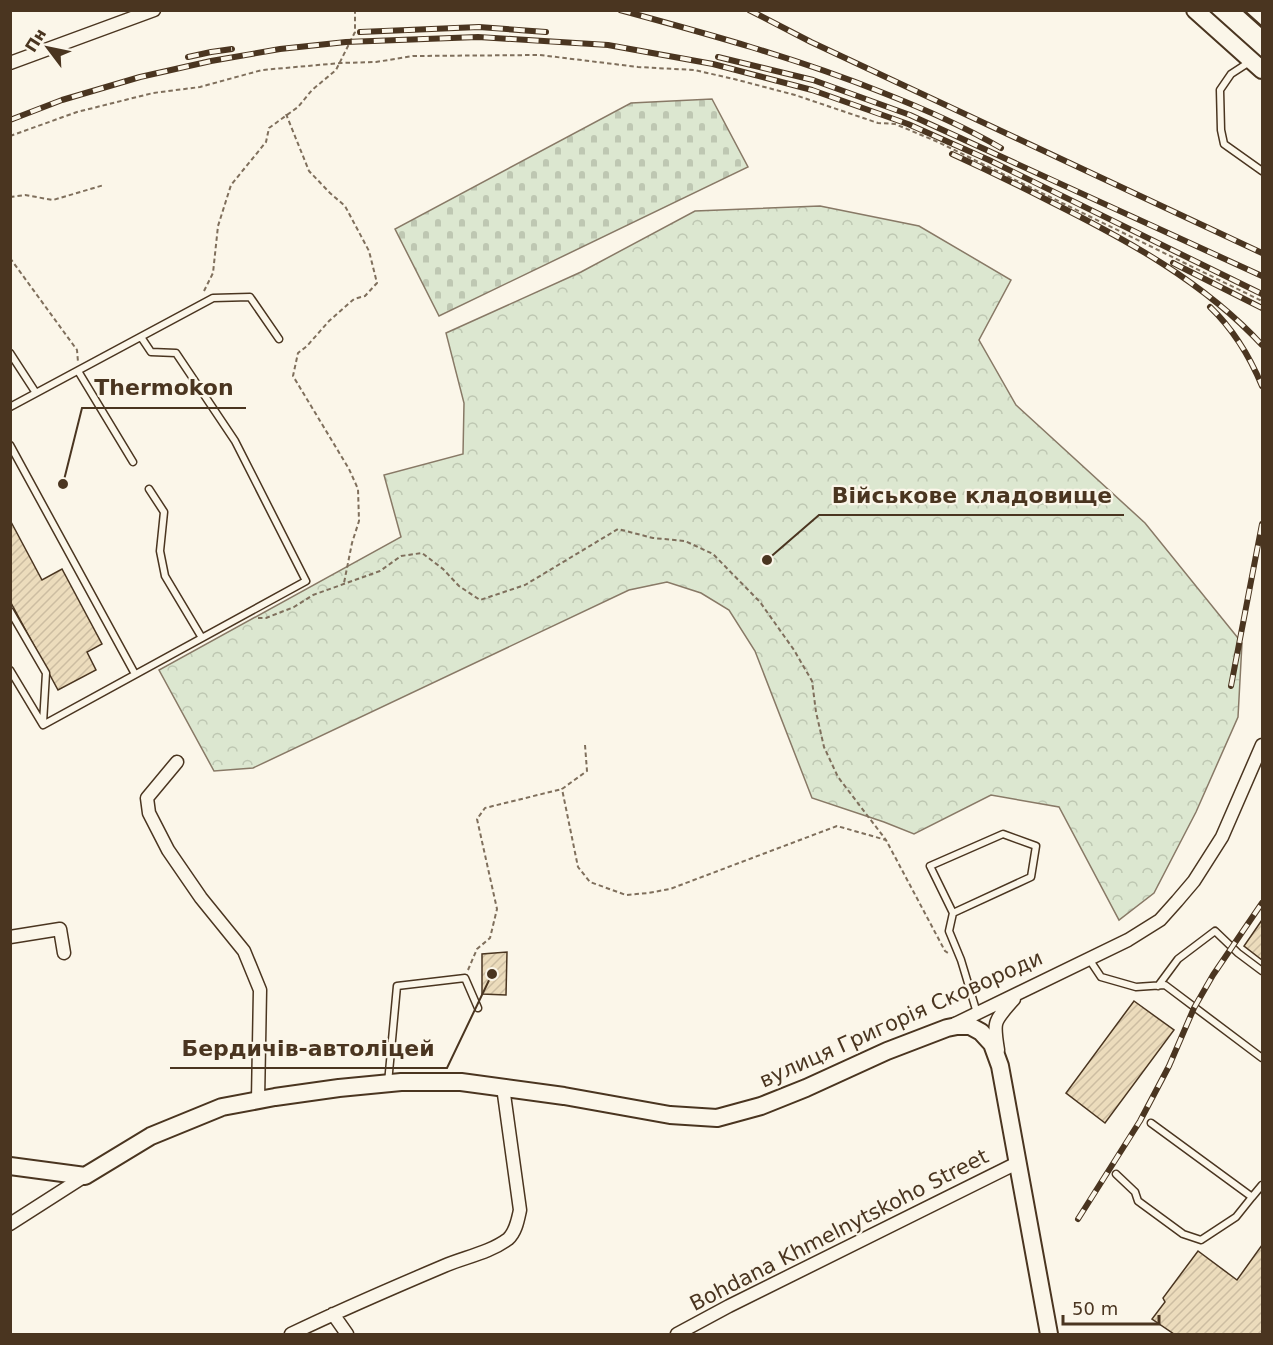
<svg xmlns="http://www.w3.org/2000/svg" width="1273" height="1345" viewBox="0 0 1273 1345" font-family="'DejaVu Sans',sans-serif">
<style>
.forest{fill:url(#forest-crowns);stroke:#887966;stroke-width:1.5}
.cemetery{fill:url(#cemetery-stones);stroke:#887966;stroke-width:1.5}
.building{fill:url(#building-hatch);stroke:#4a3520;stroke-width:1.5}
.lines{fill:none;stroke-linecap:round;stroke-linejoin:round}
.lane-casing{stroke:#4a3520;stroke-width:9}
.street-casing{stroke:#4a3520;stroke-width:15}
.secondary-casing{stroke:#4a3520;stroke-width:20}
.path{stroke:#7f6f5c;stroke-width:2;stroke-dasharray:4.5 3;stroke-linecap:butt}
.lane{stroke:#fbf6e9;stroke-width:6}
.street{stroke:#fbf6e9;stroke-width:12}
.secondary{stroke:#fbf6e9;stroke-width:16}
.rail-casing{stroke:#4a3520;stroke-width:6}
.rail{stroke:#fbf6e9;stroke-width:4;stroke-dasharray:11;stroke-linecap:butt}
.wall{stroke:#4a3520;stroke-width:3}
.labels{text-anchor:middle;stroke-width:4.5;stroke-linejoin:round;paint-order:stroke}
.street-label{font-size:21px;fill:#4a3520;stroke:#fbf6e9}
.leader{fill:none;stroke:#4a3520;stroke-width:2}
.callout-dot{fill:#4a3520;stroke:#fbf6e9;stroke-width:2}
.callout-label{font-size:22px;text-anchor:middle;font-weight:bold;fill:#4a3520;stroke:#fbf6e9;stroke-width:4.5;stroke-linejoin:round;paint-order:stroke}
</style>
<defs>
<pattern id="forest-crowns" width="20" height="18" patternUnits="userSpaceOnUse" patternTransform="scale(1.5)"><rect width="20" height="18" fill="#dce7d0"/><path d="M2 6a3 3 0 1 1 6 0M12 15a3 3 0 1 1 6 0" fill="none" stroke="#bec7b2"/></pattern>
<pattern id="cemetery-stones" width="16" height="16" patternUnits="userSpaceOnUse" patternTransform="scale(1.5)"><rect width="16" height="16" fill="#dce7d0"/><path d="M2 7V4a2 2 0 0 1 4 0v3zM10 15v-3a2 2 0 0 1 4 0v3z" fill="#bec7b2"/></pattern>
<pattern id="building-hatch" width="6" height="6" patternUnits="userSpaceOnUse" patternTransform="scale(1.5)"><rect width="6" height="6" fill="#ecdcbc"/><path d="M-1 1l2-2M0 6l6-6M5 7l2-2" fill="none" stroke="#ccbda1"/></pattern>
</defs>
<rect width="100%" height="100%" fill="#fbf6e9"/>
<path class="forest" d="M820,206l99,20 92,54 -32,60 37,65 129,118 97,120 -4,74 -42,95 -42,81 -35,27 -60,-113 -68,-12 -77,39 -30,-12 -72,-24 -57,-147 -26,-41 -28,-17 -34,-11 -38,8 -376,178 -39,3 -55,-101 242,-133 -17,-62 79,-21 1,-51 -18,-70 135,-61 114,-61z"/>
<path class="cemetery" d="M712,99l36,68 -309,149 -44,-87 236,-126z"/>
<path class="building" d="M10,520l32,60 20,-11 40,75 -15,8 9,18 -38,20 -48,-89z
M1262,920v40l-18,-14z
M507,952l-1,43 -24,-1v-40z
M1134,1001l40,29 -69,93 -39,-30z
M1262,1245v89h-88l-22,-15 13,-17 -2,-4 35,-47 39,29z"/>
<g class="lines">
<defs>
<path id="lane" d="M1251,61l-20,13 -11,16 1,40 3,14 38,27
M10,353l26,40
M78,371l55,91
M10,407l203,-109 37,-1 29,42
M10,445l125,229
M149,489l15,23 -4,39 5,25 37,62
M10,611l36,62 -3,50
M10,670l33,55 263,-144 -71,-140 -59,-88 -25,-1 -10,-15
M953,913l-23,-47 73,-32 33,12 -5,31 -78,36 -4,18 12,29 16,53
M1089,959l12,18 35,10 29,-2 97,73
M1158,986l20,-27 37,-28 23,22 24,18
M388,1083l9,-97 68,-8 13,30
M1151,1123l101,74 10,-12
M1116,1174l19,18 3,9 45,33 18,6 35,-23 16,-20"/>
<path id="street" d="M10,63l144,-53
M177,762l-30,36 2,15 19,37 33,48 43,53 16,39 -2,110
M10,937l50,-8 4,24
M955,1024l173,-84 32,-20 17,-19 17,-20 28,-44 40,-92
M998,1050c-5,-30 -4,-28 16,-51
M10,1224l75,-48
M333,1314l14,20
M291,1334c50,-24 101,-46 153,-68 21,-9 45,-13 64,-27 8,-7 10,-20 12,-29l-17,-123
M677,1334l52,-28 290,-144"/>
<path id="secondary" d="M1195,10l67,60
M10,1166l75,10 66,-40 71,-29 53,-10 64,-9 62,-6h60l103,14 106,19 47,3 44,-12 45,-18 81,-37 60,-23 10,-2h13l11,6 11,12 8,22 49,268"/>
</defs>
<use href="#lane" class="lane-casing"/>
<use href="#street" class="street-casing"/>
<use href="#secondary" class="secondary-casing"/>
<path class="path" d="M286,114l23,57 21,22 15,13 24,45 8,32 -12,13 -11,3 -25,22 -22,25 -9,7 -5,23 56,93 9,20 1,32 -7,22 -8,40
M10,136l67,-24 76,-19 47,-6 62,-17 79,-7 35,-1 37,-6 127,-1 98,12 56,3 40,9 61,16 83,28 17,1 43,18 324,159
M10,197l15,-2 28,5 51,-15
M10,258l67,92 1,12
M204,291l9,-18 5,-47 13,-41 35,-43 3,-14 29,-21 14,-17 24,-20 19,-38v-22
M258,618h8l28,-11 19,-12 67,-24 21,-15 21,-3 21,16 16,17 21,14 45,-15 93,-56 35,9 32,3 28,13 47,48 34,48 18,31 4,31 8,35 14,30 48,63
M585,745l2,26 -25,18 16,78 12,15 36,13 22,-2 22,-4 167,-63 49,14 59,111 3,2
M468,970l9,-21 13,-11 7,-29 -20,-90 8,-11 77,-19"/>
<use href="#lane" class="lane"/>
<use href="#street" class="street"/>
<use href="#secondary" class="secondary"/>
<defs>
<path id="rail" d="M620,10c88,24 176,48 261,82 41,16 82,34 120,56
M749,10l62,32 451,211
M360,32l119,-5 67,5
M188,57l23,-5 21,-3
M718,57l95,23 97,35 352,161
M10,120l52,-20 78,-23 71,-16 69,-12 66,-7 132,-5 130,8 105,19 99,26 96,34 81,36 273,134
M952,154c33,15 66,31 99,48 76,38 153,80 211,143
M1173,263l89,45
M1210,307c23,22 40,50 52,79
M1231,686l31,-162
M1078,1219l62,-98 29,-55 25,-58 19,-33 49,-72"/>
</defs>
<use href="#rail" class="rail-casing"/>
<use href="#rail" class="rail"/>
<path class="wall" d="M1243,10l19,17"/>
</g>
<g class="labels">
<g class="street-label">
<text transform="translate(901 1019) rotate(-24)" y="7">вулиця Григорія Сковороди</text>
<text transform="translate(839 1230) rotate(-27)" y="7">Bohdana Khmelnytskoho Street</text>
</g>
</g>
<path class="leader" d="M63 484L82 408H246M767 560L819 515H1124M492 974L447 1068H170"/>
<g class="callout-dot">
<circle cx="63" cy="484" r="6"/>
<circle cx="767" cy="560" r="6"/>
<circle cx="492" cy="974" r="6"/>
</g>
<g class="callout-label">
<text x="164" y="395">Thermokon</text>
<text x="972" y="503">Військове кладовище</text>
<text x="308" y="1056">Бердичів-автоліцей</text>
</g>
<rect width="1273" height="1345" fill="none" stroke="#4a3520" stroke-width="24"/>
<g transform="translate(48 48) rotate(302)" stroke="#fbf6e9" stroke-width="4.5" paint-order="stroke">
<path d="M0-4.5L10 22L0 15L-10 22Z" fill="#4a3520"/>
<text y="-9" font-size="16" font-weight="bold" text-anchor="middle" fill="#4a3520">Пн</text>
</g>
<path d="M1063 1315v9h96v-9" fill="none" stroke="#4a3520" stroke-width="3"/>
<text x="1072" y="1315" font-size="18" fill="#4a3520" stroke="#fbf6e9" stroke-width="4.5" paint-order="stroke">50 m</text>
</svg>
